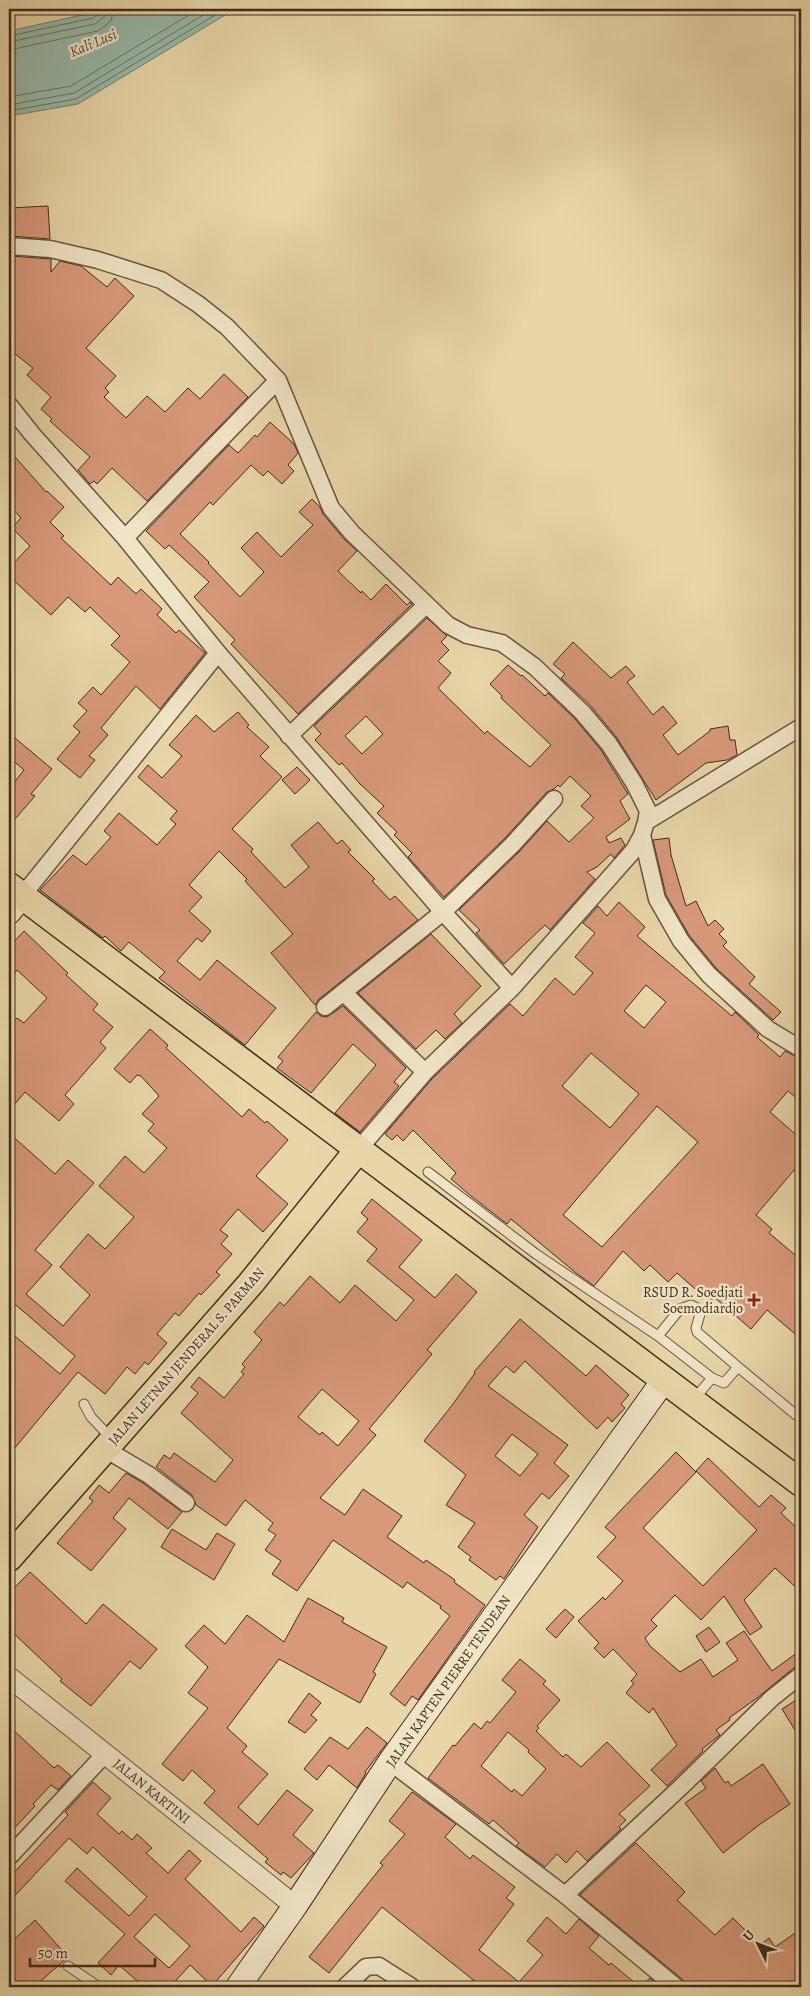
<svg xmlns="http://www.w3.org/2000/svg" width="810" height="1996" viewBox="0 0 810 1996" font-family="Alegreya,serif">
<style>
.water{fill:#97b9aa;stroke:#748171}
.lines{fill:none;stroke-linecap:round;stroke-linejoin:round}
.shore{stroke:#6b7262;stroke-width:1}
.building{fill:#d8997b;stroke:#3f2c1b;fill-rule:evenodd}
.service-casing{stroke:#69563e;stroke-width:11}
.minor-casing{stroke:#69563e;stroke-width:19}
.tertiary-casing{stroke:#69563e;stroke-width:22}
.secondary-casing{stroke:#3f2c1b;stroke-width:26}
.primary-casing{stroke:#3f2c1b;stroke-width:29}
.service{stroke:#f0e4c6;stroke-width:9}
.minor{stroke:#f0e4c6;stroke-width:16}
.tertiary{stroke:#f0e4c6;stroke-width:20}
.secondary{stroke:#f0e4c6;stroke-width:24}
.primary{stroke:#e8d6a8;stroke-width:26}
.poi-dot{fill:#8f2418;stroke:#f0e4c6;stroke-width:2}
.labels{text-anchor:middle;stroke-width:5;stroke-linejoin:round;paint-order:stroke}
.poi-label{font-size:14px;fill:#3f2c1b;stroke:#f0e4c6;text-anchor:end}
.street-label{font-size:14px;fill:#3f2c1b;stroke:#f0e4c6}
.water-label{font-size:15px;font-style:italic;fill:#514838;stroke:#f0e4c6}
</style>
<rect width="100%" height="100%" fill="#e8d6a8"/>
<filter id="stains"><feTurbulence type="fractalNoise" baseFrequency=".004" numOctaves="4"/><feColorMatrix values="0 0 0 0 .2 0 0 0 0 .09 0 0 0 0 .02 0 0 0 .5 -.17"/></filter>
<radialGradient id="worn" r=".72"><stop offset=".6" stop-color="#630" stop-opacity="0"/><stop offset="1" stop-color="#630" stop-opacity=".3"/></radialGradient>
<path class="water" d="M98,9h137l-157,95 -69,12v-85l82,-18z"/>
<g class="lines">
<path class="shore" d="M9,36l84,-18 6,-4 1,-5
M9,42l86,-18 9,-7 3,-8
M9,50l89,-19 13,-10 3,-12
M9,97l62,-11 128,-77
M9,105l65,-12 139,-84
M9,111l67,-12 149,-90"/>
</g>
<path class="building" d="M48,206l2,33 -40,-3 -1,-28z
M12,256l39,3v13l9,-11 21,5 26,21 8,-9 19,18 -48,52 30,28 -11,12 4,4 -5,5 22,21 21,-22 18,16 23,-24 12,11 24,-25 24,23 -101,104 -35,-33 -15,16 -3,-3 -4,3 -12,-14 12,-13 -40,-36 2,-2 -11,-10 10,-12 -24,-22 6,-7 -24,-19v-89z
M270,422l24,22 4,9 -10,12 6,6 -12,13 -14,-13 -5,5 -12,-11 -38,40 -3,-3 -30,32 29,28 -1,1 32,34 24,-25 -23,-24 16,-16 24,25 32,-32 -14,-13 13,-13 8,8 3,7 21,25 13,12 -19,20 23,22 1,-2 9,9 15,-16 21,21 3,-3 2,2 -114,110 -67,-70 4,-4 -41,-43 15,-15 -40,-37 -4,4 -19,-18 83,-86 9,8 17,-18 2,2z
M9,450l37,42 1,-1 17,16 -14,15 14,14 -3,2 50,47 7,-8 18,17 5,-5 21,20 -5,6 19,18 3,-3 26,23 -45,56 -24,-23 -35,42 7,7 -19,21 6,4 -15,18 -23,-19 23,-27 -7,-6 14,-15 -9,-8 15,-16 8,8 29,-33 -19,-17 9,-9 -30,-29 -5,5 -17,-15 -17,18 -42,-39v-8l21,-22 -18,-18 9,-10 -12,-13z
M427,618l20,18 -6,6 8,8 -11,11 13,12 -13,15 47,46 2,-3 43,36 21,-22 -50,-47 1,-2 -12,-12 18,-19 13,11 1,-1 23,21 3,-3 27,26 26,31 27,44 -8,7 10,18 -24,18 3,6 12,-5 4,7 -11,13 -3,-4 -14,13 -10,5 8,7 -45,51 -5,-5 -41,39 -28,-31 4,-3 -21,-20 60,-58 28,-31 22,21 25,-24 -13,-12 10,-10 -21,-20 -10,11 -2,-2 -4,4 -7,3 -42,46 -61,59 -36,-40 4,-4 -18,-18 3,-3 -20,-19 7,-7 -24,-22 -18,-21 -3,2 -24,-25 6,-6 -7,-8zM366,716l17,18 -21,20 -17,-18z
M573,642l38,36 15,-12 9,10 -8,6 26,33 10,-9 14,17 -14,12 15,20 32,-24v-2l18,-3 2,14h5l2,15 -10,5 -21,3 -50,37 -39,-62 -27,-33 -29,-27 4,-4 -12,-10z
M238,712l11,13 -2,2 22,20 -9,9 22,21 -50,52 21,20 -2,3 34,36 24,-21 -18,-22 27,-23 19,22 5,-4 9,10 -3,2 27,27 -3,2 18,19 5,-4 23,24 -99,79 -4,6 -44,-52 22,-19 -48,-53 2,-2 -28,-28 -30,34 13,12 -13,14 22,20 -9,11 -5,-4 -20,23 23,19 17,-20 59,48 -31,37 -86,-67 6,-6 -36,-30 -8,9 -16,-15 -2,2 -63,-48 33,-35 13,10 25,-28 -7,-6 15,-18 38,32 19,-21 -6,-5 7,-8 -39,-34 10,-12 14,13 20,-22 -13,-11 27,-30 18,17z
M9,733l43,36 -21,25 4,2 -26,30v-37l15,-19 -15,-13z
M297,767l13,13 -15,14 -13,-14z
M669,838l2,17 15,51 10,-5 12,25 7,-6 9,9 -5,5 8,8 -4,4 32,31 -6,7 32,28 -8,8 -57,-52 -27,-33 -23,-40 -13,-55z
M619,902l26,25 -8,9 95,80 3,-4 24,23 -2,2 23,20 5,-6 16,8v43l-13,-11 -18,21 31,27v23l-45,53 16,14 -3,4 32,27v79l-34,-29 -16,19 -37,-32 -4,5 -33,-29 -9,9 -18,-17 -6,6 -21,-20 -29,35 -18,-13 -65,-54 -4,5 -36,-28 -20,-17 5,-6 -43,-43 -10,11 -6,-6 -5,5 -7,-6 47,-55 78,-75 13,12 32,-38 19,17 19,-22 -18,-16 20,-24 -12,-10 15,-17 9,10zM646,985l20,17 -22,26 -20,-17zM591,1053l48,41 -29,34 -48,-42zM657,1106l41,36 -96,105 -39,-32z
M24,931l44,42 -2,2 32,29 -5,6 20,17 -13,15 6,6 -41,47 9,9 -15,17 -34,-29 -16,19v-84l8,-9 7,5 23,-25 -30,-28 -8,10v-33z
M431,934l50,52 -27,28 8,9 -17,16 -9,-9 -20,19 -58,-56z
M343,1006l63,62 -12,14 5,4 -39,46 -25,-19 41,-48 -23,-21 -42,49 -34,-25 6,-7 -5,-4 38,-45 5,4 6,1z
M150,1029l18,16 -2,3 76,69 7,-8 16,14 2,-2 21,19 -32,36 32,28 -25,28 -25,-23 -18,21 8,6 -7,8 11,10 -16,18 4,3 -19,20 -2,-2 -20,23 -4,-3 -18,21 10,9 -19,22 -3,-3 -10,12 -8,-7 -22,27 -27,-22 -69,83v-124l51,43 15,-18 -66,-57v-166l46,41 13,-14 26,23 -59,67 17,15 -26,29 37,32 27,-31 -30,-28 28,-33 17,15 29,-32 -35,-31 26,-30 19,17 23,-25 -19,-17 6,-7 -12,-10 17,-18 -18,-20 -4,-1 -7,8 -16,-14z
M372,1199l50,41 -23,27 36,31 21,-24 21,18 -50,58 5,4 -63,75 7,6 -56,63 25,17 18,-26 39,27 -15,21 37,26 2,-3 29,20 -1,2 31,23 -67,95 -6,-4 -7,10 -15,-12 60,-78 -10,-8 1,-2 -34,-24 -4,6 -70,-48 -36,51 -25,-17 9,-13 -16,-11 11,-15 -8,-5 5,-7 -28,-23 -19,26 -30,-21 -4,-10 -36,-28 8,-12 6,4 4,-6 41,29 18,-22 -52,-47 17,-20 -7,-6 8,-10 25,21 20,-24 -3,-2 4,-5 -3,-3 20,-24 -8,-8 26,-30 4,4 26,-30 30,27 15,-18 41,36 18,-21 -47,-39 10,-12 -20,-17 11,-13 -7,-6zM322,1389l37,32 -21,25 -16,-14 -2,3 -22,-18z
M520,1319l66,57 10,-11 33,30 -8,9 4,4 -13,14 -4,-5 -11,12 -72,-68 -11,12 -8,-7 -18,20 80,59 -14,18 15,13 -20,23 -7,-6 -18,22 14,12 -34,52 -4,-3 -4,4 -27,-20 2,-3 -13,-10 17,-24 -29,-18 20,-30 -42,-34 29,-37 22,-31 -1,-1zM512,1434l26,20 -18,22 -25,-20z
M676,1452l20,20 -53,56 60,58 54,-56 -61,-59 12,-13 51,49 12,-12 15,13 -5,5 20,19v60l-26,-24 -31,32 18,27 -12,8 -26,-39 -23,24 -26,-25 -24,25 6,6 -12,12 5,8 30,26 21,-13 12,18 25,-17 -12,-17 18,-12 28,40 29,-21v15l-6,2 -38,31 -28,20 1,2 -14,10 4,5 -18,14 1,2 -36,35 -16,-16 26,-25 -24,-37 -4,5 -23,-20 8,-10 -3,-2 6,-7 -24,-25 -9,9 -10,-10 5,-5 -21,-22 25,-24 2,3 18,-19 -26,-24 19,-20 -11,-10z
M126,1473l17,10 39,29 -14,17 -39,-31 -16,20 13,11 -35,42 -34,-28 36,-42 -4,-3 10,-13 10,8z
M172,1529l34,21 11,-17 18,11 -21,36 -53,-33z
M30,1572l56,52 17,-20 54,45 -17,20 -10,-8 -39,45 -31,-25 2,-2 -53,-50v-36z
M308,1598l36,20 -2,4 45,25 -14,25 3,2 -16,29 -81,-44 -52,69 20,18 -5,6 26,22 -30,33 20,18 29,-35 26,20 -20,25 21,18 -23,25 -8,-6 -2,3 -16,-13 3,-3 -64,-56 11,-12 -23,-21 -9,11 -21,-17 46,-56 -20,-15 20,-26 -23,-21 19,-21 21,19 22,-29 37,27z
M565,1609l9,8 -18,21 -10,-9z
M709,1627l11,15 -14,10 -10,-16z
M520,1659l26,22 -3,3 17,16 -23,26 2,2 -3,3 27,26 3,-3 15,13 26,-25 43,44 -31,28 7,6 -7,7 2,2 -34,32 -10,-10 -11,12 -9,-9 -12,13 -29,-21 3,-3 -26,-23 -4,4 -61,-46 25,-33 2,1 19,-23 7,6 6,-8 3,2 26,-31 -14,-12zM508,1732l21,18 -1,2 18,17 -24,27 -8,-7 -2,3 -31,-26z
M309,1693l12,10 -10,12 6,5 -12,13 -17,-11z
M801,1697v43l-19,-31z
M9,1726l45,42 4,-3 13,11 -13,14 -7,-5 -18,19 2,2 -26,28z
M367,1727l20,16 -22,29 1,1 -9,15 -28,-23 -12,15 -13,-11 26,-32 18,12z
M763,1764l27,40 -31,21 -36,28 -38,-50 21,-15 -5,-7 14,-13 10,15 3,-2 3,5z
M93,1782l18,16 -14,16 22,20 3,-3 10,9 5,-6 15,14 -6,5 22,20 21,-23 12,11 -16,18 56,53 13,-15 10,9 -52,60 -22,-21 -20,22h-26l-25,-22 -8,10 -13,-12 27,-29 -60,-53 12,-13 52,48 18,-19 -54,-50 -6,7 -18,-16 -60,64v-24l59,-63 -3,-3zM155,1914l35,32 -21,22 -35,-31z
M412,1792l44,32 -11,13 25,22 3,-4 42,32 -9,11 8,6 -35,46 40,32 24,-27 -16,-14 20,-24 19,17 13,-15 20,17 -10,12 20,17 2,-2 29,24h-70l-8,-6 -6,6h-74l-100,-80 -53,66 -20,-16 74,-92 -3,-2 25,-29 -16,-13z
M636,1843l49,49 -8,8 38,35 18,-17 27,27 9,-7 6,9 26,-18v58h-115l-4,-8 -102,-84z
M35,1920l33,37 -34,30h-25v-43z
M650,1978l11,9h-21z"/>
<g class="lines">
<defs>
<path id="service" d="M428,1172l108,82 122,82 54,42
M658,1336l22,-27 11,-4 4,2 5,7 -4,14 1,4 41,35
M694,1399l18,-21 12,5 14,-16 63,52
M84,1404l7,13 20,21
M791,1472l10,-12
M68,1966l31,21"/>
<path id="minor" d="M9,246l41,3 48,11 63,20 37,24 29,23 51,53 53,128 21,25 96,92 19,10 35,8 33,24 47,45 27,32 25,39 14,28 -2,11 -4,13 15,64 24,42 28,34 59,54 33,20
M9,405l23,29 93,104 93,115 225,259 69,76
M125,538l153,-158
M289,736l137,-131
M646,822l155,-95
M22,896l196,-243
M344,993l81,79
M325,1007l118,-95 69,-67 42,-46
M358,1150l67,-78 87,-84 122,-138 8,-15
M105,1449l44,26 37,28
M390,1762l175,133 111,92
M9,1857l96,-103
M565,1895l117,-109 90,-88 29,-23
M345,1987l21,-20 13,-1 33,21"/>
<path id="tertiary" d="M9,1677l286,229"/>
<path id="secondary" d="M9,912l13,-16
M238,1987l57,-81 95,-144 274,-382"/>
<path id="primary" d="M9,886l792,597
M9,1558l242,-275 107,-133"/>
</defs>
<use href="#service" class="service-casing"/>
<use href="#minor" class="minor-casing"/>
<use href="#tertiary" class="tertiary-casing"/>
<use href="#secondary" class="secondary-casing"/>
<use href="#primary" class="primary-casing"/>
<use href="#service" class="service"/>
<use href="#minor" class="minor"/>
<use href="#tertiary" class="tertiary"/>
<use href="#secondary" class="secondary"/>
<use href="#primary" class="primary"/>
</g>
<path class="poi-dot" d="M751.5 1292.5h5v5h5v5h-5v5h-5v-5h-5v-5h5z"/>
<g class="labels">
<g class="poi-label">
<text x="743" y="1297">RSUD R. Soedjati<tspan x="743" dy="16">Soemodiardjo</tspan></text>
</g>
<g class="street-label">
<text transform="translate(186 1356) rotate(-49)" y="5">JALAN LETNAN JENDERAL S. PARMAN</text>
<text transform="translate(448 1681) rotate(-55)" y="5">JALAN KAPTEN PIERRE TENDEAN</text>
<text transform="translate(152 1791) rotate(39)" y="5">JALAN KARTINI</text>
</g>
<g class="water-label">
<text transform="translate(93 43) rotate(-23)" y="5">Kali Lusi</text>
</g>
</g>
<rect width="810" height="1996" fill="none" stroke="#e8d6a8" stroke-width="30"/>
<rect x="10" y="10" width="790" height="1976" fill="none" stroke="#3f2c1b" stroke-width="2.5"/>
<rect x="15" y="15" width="780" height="1966" fill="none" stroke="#3f2c1b"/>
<g transform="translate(758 1944) rotate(312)" stroke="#f0e4c6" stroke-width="4" paint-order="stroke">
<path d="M0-4L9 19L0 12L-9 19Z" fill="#3f2c1b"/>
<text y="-8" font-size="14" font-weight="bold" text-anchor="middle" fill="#3f2c1b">U</text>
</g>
<path d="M30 1958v8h125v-8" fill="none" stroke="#3f2c1b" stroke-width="2.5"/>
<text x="38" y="1958" font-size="15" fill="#3f2c1b" stroke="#f0e4c6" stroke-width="4" paint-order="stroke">50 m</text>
<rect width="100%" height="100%" filter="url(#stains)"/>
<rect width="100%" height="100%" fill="url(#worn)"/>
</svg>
